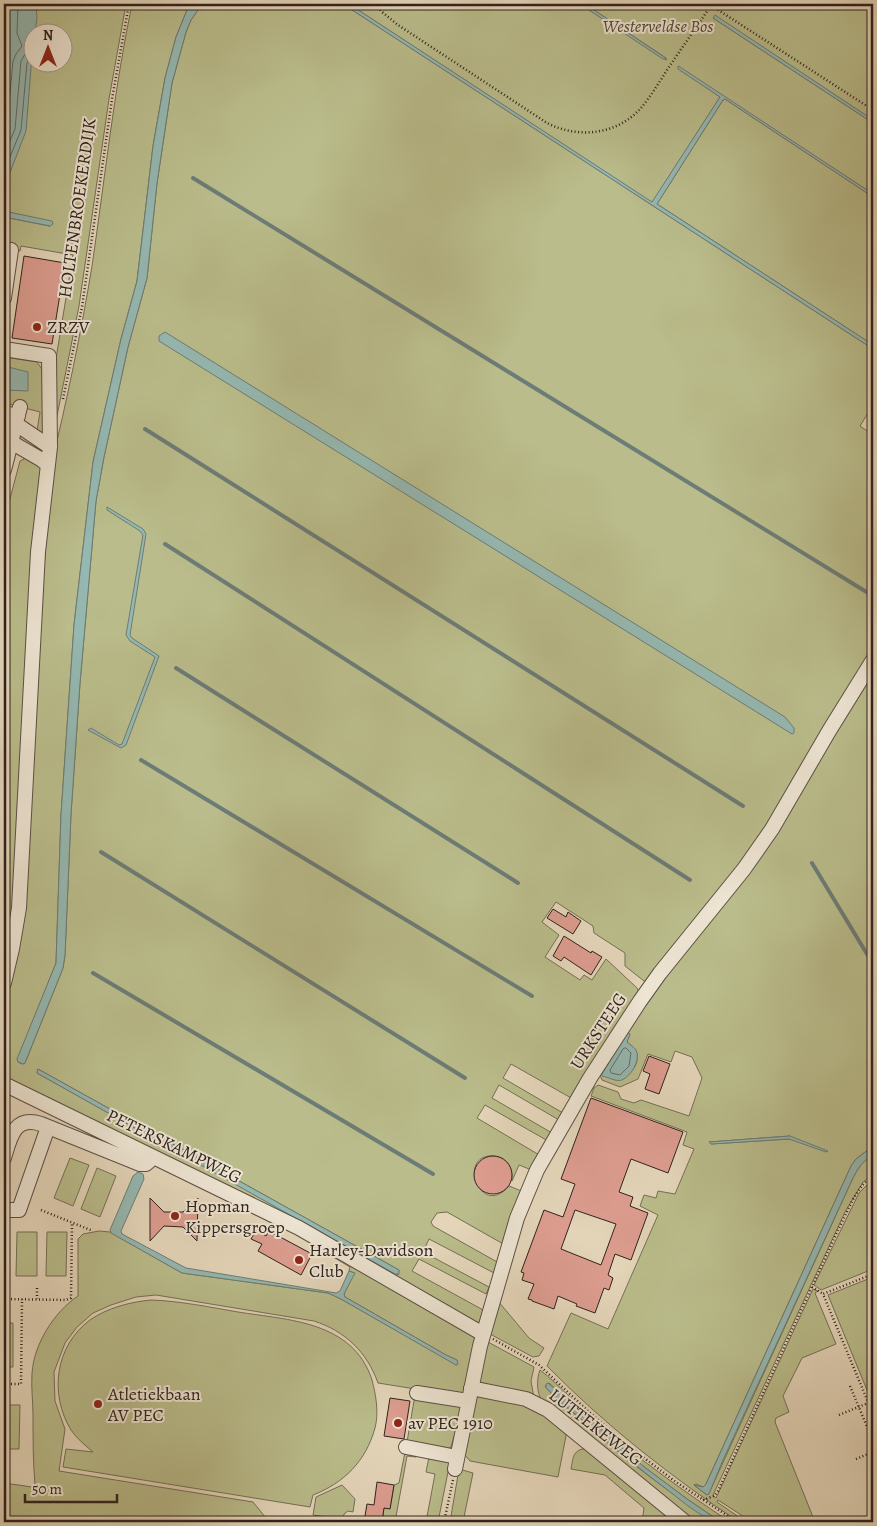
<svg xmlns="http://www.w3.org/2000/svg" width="877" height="1526" viewBox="0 0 877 1526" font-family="Alegreya,serif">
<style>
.green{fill:#babc8b;stroke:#746f54;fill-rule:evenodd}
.water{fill:#95b8b1;stroke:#6c7c76}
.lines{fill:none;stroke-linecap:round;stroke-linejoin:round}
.shore{stroke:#626d68;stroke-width:1}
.stream{stroke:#6c7c76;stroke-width:4}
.building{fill:#dd9d90;stroke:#2f221e;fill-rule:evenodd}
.minor-casing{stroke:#5c4f45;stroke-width:16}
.path{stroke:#2f221e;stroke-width:2.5;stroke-dasharray:1 2.5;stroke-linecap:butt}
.minor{stroke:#ede4d2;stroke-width:14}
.poi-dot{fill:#8f2418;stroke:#ede4d2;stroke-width:2}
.labels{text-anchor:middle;stroke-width:4;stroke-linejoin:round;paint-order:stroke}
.park-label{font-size:18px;font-style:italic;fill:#524839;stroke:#ede4d2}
.street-label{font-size:18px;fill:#2f221e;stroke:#ede4d2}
.poi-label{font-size:18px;fill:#2f221e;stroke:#ede4d2;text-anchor:start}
</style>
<rect width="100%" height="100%" fill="#e4d5b9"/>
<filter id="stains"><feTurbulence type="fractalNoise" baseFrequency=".004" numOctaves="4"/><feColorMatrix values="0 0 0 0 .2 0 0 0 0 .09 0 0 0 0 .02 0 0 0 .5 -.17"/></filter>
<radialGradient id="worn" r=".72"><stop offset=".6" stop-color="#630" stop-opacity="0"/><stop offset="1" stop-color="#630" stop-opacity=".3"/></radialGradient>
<path class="green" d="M4,4h122l-17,95 -30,207 -24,120 -1,-55 19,-116 -52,-9 -1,5 -16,-4v-30l46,9 -46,-12zM32,32h30v30h-30z
M132,4h60l-5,6 -11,27 -11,41 -12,68 -16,135 -16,58 -28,123 -19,163 -13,190 -5,148 -38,96v3l4,2 3,-1 38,-95 2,-13 6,-141 9,-131 16,-182 8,-44 24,-110 19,-69 10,-95 15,-100 14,-51 5,-12 11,-16h141l530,345v56l-13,21 13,9v220l-104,173 -119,154 -6,-1 -19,-15v-13l-31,-20 -1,-7 -37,-24 -14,20 17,13 -14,22 35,23 4,-5 8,5 14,-21 31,29 2,4 -66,107 -62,-35 -8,14 60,35 -4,7 -60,-35 -7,13 60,35 -4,8 -63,-36 -8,13 64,38 -7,15 -15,-6 -7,16c1,-13 -5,-24 -18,-25 -38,-3 -14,64 15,30l15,6 -19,53 -58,-33 -10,1 -6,9 2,4 66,37 -3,11 -67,-35 -6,13 66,35 -3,7 -67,-35 -7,12 73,40 -3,12 -4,1 -474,-243v-87l11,-44 11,-119 25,-365c16,-66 30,-133 41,-200 13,-88 22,-176 40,-262zM38,1069l361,201 -1,5 -361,-202z
M349,4h231l86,56v-2l-81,-54h288v116l-158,-104 -2,2 160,105v71l-195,-127 42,30 -67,105h-2z
M725,99l148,98v148l-216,-141 66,-104z
M4,357l33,5 9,13 2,62 -11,-6 3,-19 -31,-8 -1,3 -4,-1z
M26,458l17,9 -25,415 -14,90v-451l16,-60z
M873,666v480l-17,13 -5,7 -145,318 -3,3 -7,-3 -2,1 13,10 2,-2 143,-313c5,-10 10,-20 21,-24v18l-10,8 -18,30 -132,283 3,3 97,-209 5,2 -3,2 21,51 -34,14 -19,38 6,16 -13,6 -1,4 40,100h-63l-34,-22 -1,2 29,20h-7c-69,-46 -134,-97 -192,-156l24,-53 37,16 50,-114 -18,-9 4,-11 12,3 2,-7 17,3 19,-45 -11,-4 4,-13 -96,-36 3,-8 4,-3 20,7 3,7 13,4 7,-3 48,16 13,-38 -10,-21 -17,-6 -4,11 -23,-8 -10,25 -18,8 -18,-7 -3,-7 29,-49 101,-132zM627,1032l3,2 -3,8c3,3 7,5 9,9 6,13 -9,29 -21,29zM790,1136l5,4 -6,-1 -78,5 -2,-2z
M70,1158l19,7 -16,41 -19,-8z
M97,1168l19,8 -16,41 -19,-8z
M873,1179v90l-52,21 -7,-5 45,-92z
M99,1231l11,1 72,41 146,20 13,6 116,66v-5l-11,-5 -101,-58 -1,-3 10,-21 -5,-2 1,-4 -20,-12 1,-3 145,84 -12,57 -5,3 -81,-13c-11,-31 -33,-52 -64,-62l-158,-26 -20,2 -25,8 -18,8 -16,14 -12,16 -11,29 1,29 10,28 -6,42 194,31 13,16 -1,4h-261v-39l28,4 3,-2c-2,-23 -2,-46 -2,-69 0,-14 -2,-29 -1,-43 2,-29 22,-61 46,-77v-57l5,-5z
M17,1232h20v44h-21z
M47,1232h20l-1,44h-20z
M873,1277v116l-4,2 -41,-100z
M151,1300c29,1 58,7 87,12 50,8 115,9 134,68 4,15 7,33 3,48 -9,33 -31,55 -62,67l-3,12 -247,-40 3,-18 27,3c-8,-7 -16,-13 -22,-22 -22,-36 -16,-84 19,-110 17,-12 40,-18 61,-20z
M498,1301l31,37 15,10 -5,8 -6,1 -43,-23z
M4,1323h9v44h-9z
M488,1342l46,25 -3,14 3,17 -54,-16 -2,-3 6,-34z
M540,1370c21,16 38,37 58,54 42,36 87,68 132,98h-9l-34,-23 -44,-33 -94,-83 -4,3c8,12 23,22 33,31 43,39 88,74 137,105h-21l-152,-120c-5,-10 -6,-21 -2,-32z
M415,1395l43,7 4,6 -11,39 -3,2 -41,-7z
M477,1396c20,4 41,5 59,14 10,5 20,13 29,20l1,6 -8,41 -88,-16 -6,-7 11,-56z
M4,1405h16l-1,44h-15z
M582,1449l8,1 84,72h-32l2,-14 -39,-33 -34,-6c2,-9 1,-17 11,-20z
M405,1452l12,3 -1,2 -9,-1 -12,66h-13l2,-14h6l4,-23 5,-2z
M429,1457l21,5 -12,60h-12l9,-48 -9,-2z
M459,1469l14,4 -10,49h-13z
M342,1485l13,14 -2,13 -5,-1 -4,3 -1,5 -30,-4 3,-18z"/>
<path class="water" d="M4,4h32l1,14 -2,14h-3v23l-6,76 -22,57z
M192,4h10l-11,16 -5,12 -14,51 -15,100 -10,95 -19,69 -24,110 -8,44 -16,182 -9,131 -6,141 -2,13 -38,95 -2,1 -5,-2 -1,-3 39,-96 5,-148 13,-190 19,-163 28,-123 16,-58 16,-135 12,-68 11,-41 11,-27z
M343,4h6l303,198 68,-105 -42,-28v-3l2,1 193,127v3l-148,-98 -2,1 -66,104 216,141v4z
M580,4h5l82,55h-4z
M715,15l158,105v3l-160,-105z
M4,211l48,10 1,3 -3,2 -46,-9z
M165,332l620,385 9,11v5l-2,1 -633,-393v-5z
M4,366l24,6v19l-24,-1z
M107,507l36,22 3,5 -16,101 2,3 27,18 -33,89 -5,3 -33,-18 3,-2 28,17 3,-1 33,-87 -25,-16 -4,-6 17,-100 -3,-4 -33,-21z
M627,1032l3,2 -3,8c2,2 7,5 9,8 5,10 -5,26 -14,30 -6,2 -14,-3 -20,-4v-2z
M38,1069l361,201v4h-4l-358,-201z
M790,1136l38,15 -2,1 -37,-13 -78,5 -2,-2z
M873,1146v10c-11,4 -16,14 -21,24l-129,280 -14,34 -2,1 -13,-10 9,2 3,-3 145,-318 5,-7z
M138,1172l5,2 1,5 -23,52 1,3 64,34 150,25 4,-2 9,-20 6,2 -11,21 1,3 101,58 11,5 1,4 -2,1 -115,-66 -13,-6 -146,-20 -71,-40 -1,-3 23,-54z
M548,1383l95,83 44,33 34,23c-15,0 -39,-21 -52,-31 -43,-32 -83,-67 -123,-103v-4z"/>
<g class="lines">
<path class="shore" d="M4,136l3,-10 6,-65 3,-7 6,-8 -5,-13 1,-29
M4,155l11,-26 6,-68 4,-7 7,-3
M4,172l17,-42 6,-67 2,-4 3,-1
M626,1048l5,5 -2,13 -9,9 -9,-2 -1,-3 13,-21z"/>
<path class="stream" d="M193,178l680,418
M145,429l598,377
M165,544l525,336
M176,668l342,215
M141,760l391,236
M101,852l364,226
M812,863l61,101
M93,973l340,201"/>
</g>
<path class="building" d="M24,256l41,7 -13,81 -40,-6z
M553,909l13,8 2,-5 13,9 -8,13 -26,-16z
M564,936l27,17 1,-2 10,6 -11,18 -27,-18 -3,4 -8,-5z
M649,1056l21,8 -11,30 -14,-5 5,-15 -7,-3z
M591,1098l92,34 -15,41 -37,-14 -12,33 14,5 -3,9 18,7 -17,47 -16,-6 -7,21 5,3 -4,12 -5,-2 -9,25 -19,-7 1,-2 -19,-8 -4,13 -22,-8v-1l-4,-1 6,-15 -12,-4 2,-7 -3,-1 23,-62 19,7 12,-33 -14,-5zM575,1210l41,14 -15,41 -40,-16z
M474 1175a19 19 0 1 1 38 0a19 19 0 1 1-38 0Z
M150,1198l14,14h19l15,-14 -1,43 -14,-14 -19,-1 -14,15z
M256,1230l10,6 3,-5 43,23 -11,21 -43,-24 4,-7 -11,-5z
M390,1398l20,3 -6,38 -20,-3z
M377,1482l17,3 -4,24 -6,-1 -2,14h-18l3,-18 7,1z"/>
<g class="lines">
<defs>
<path id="minor" d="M4,298l7,-48
M4,349l45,7 1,91 -12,105 -19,356 -7,41 -8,34
M4,413l14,3
M16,424l34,23
M11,442l31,18 6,5
M4,470l16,-63
M4,1084l295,144 184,106
M4,1158c6,-20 10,-43 37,-34l99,40h6l8,-7
M4,1210h15l29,-83
M471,1388l55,11 22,11 137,112
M417,1393l51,8
M406,1447l51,10
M455,1469l25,-123 37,-128 20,-48 53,-92 50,-77 20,-28 84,-104 28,-40 57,-98 44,-71"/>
</defs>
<use href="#minor" class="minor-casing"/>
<path class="path" d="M376,4l6,8 16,13 149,98c31,16 70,12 94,-15 10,-12 19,-27 28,-41 14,-21 29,-42 43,-63
M709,4l164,106
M63,399l19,-92 30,-208 17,-95
M41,1210l52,21
M873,1274l-50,20 50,120
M812,1287l11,7
M37,1288v11
M4,1299l62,1 5,-2 1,-75
M8,1299l1,-10
M493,1339l46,26 50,47 42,36 45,34 61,40
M4,1384h17l1,-85
M850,1386l23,55
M839,1415l34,-14
M856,1459l17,-7
M703,1500l11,-4 4,-5 120,-261c10,-18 17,-43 35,-54
M444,1522l9,-42"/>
<use href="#minor" class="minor"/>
</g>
<g class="poi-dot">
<circle cx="37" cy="327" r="5"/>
<circle cx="175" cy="1216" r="5"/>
<circle cx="299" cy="1260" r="5"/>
<circle cx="98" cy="1404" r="5"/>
<circle cx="398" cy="1423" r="5"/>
</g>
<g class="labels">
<g class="park-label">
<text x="658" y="32">Westerveldse Bos</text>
</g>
<g class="street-label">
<text transform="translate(77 208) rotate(-82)" y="6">HOLTENBROEKERDIJK</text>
<text transform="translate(598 1031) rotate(-57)" y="6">URKSTEEG</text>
<text transform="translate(174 1146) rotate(26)" y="6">PETERSKAMPWEG</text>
<text transform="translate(596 1427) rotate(38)" y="6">LUTTEKEWEG</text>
</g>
<g class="poi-label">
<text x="47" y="333">ZRZV</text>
<text x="185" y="1212">Hopman<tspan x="185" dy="21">Kippersgroep</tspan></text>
<text x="309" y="1256">Harley-Davidson<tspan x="309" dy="21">Club</tspan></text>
<text x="108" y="1400">Atletiekbaan<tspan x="108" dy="21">AV PEC</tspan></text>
<text x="408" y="1429">av PEC 1910</text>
</g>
</g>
<rect width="877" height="1526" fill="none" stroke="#e4d5b9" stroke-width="20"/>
<rect x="5" y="5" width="867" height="1516" fill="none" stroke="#2f221e" stroke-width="2.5"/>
<rect x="10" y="10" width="857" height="1506" fill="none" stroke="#2f221e"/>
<g transform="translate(48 48)"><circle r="24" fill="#ede4d2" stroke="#a1968a"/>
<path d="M0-4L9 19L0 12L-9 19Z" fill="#8f2418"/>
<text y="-8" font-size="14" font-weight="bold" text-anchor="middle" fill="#2f221e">N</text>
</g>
<path d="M25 1494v8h92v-8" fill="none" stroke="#2f221e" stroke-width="2.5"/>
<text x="32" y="1494" font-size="15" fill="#2f221e" stroke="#ede4d2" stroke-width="4" paint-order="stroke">50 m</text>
<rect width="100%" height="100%" filter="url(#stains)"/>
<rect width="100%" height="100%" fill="url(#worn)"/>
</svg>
